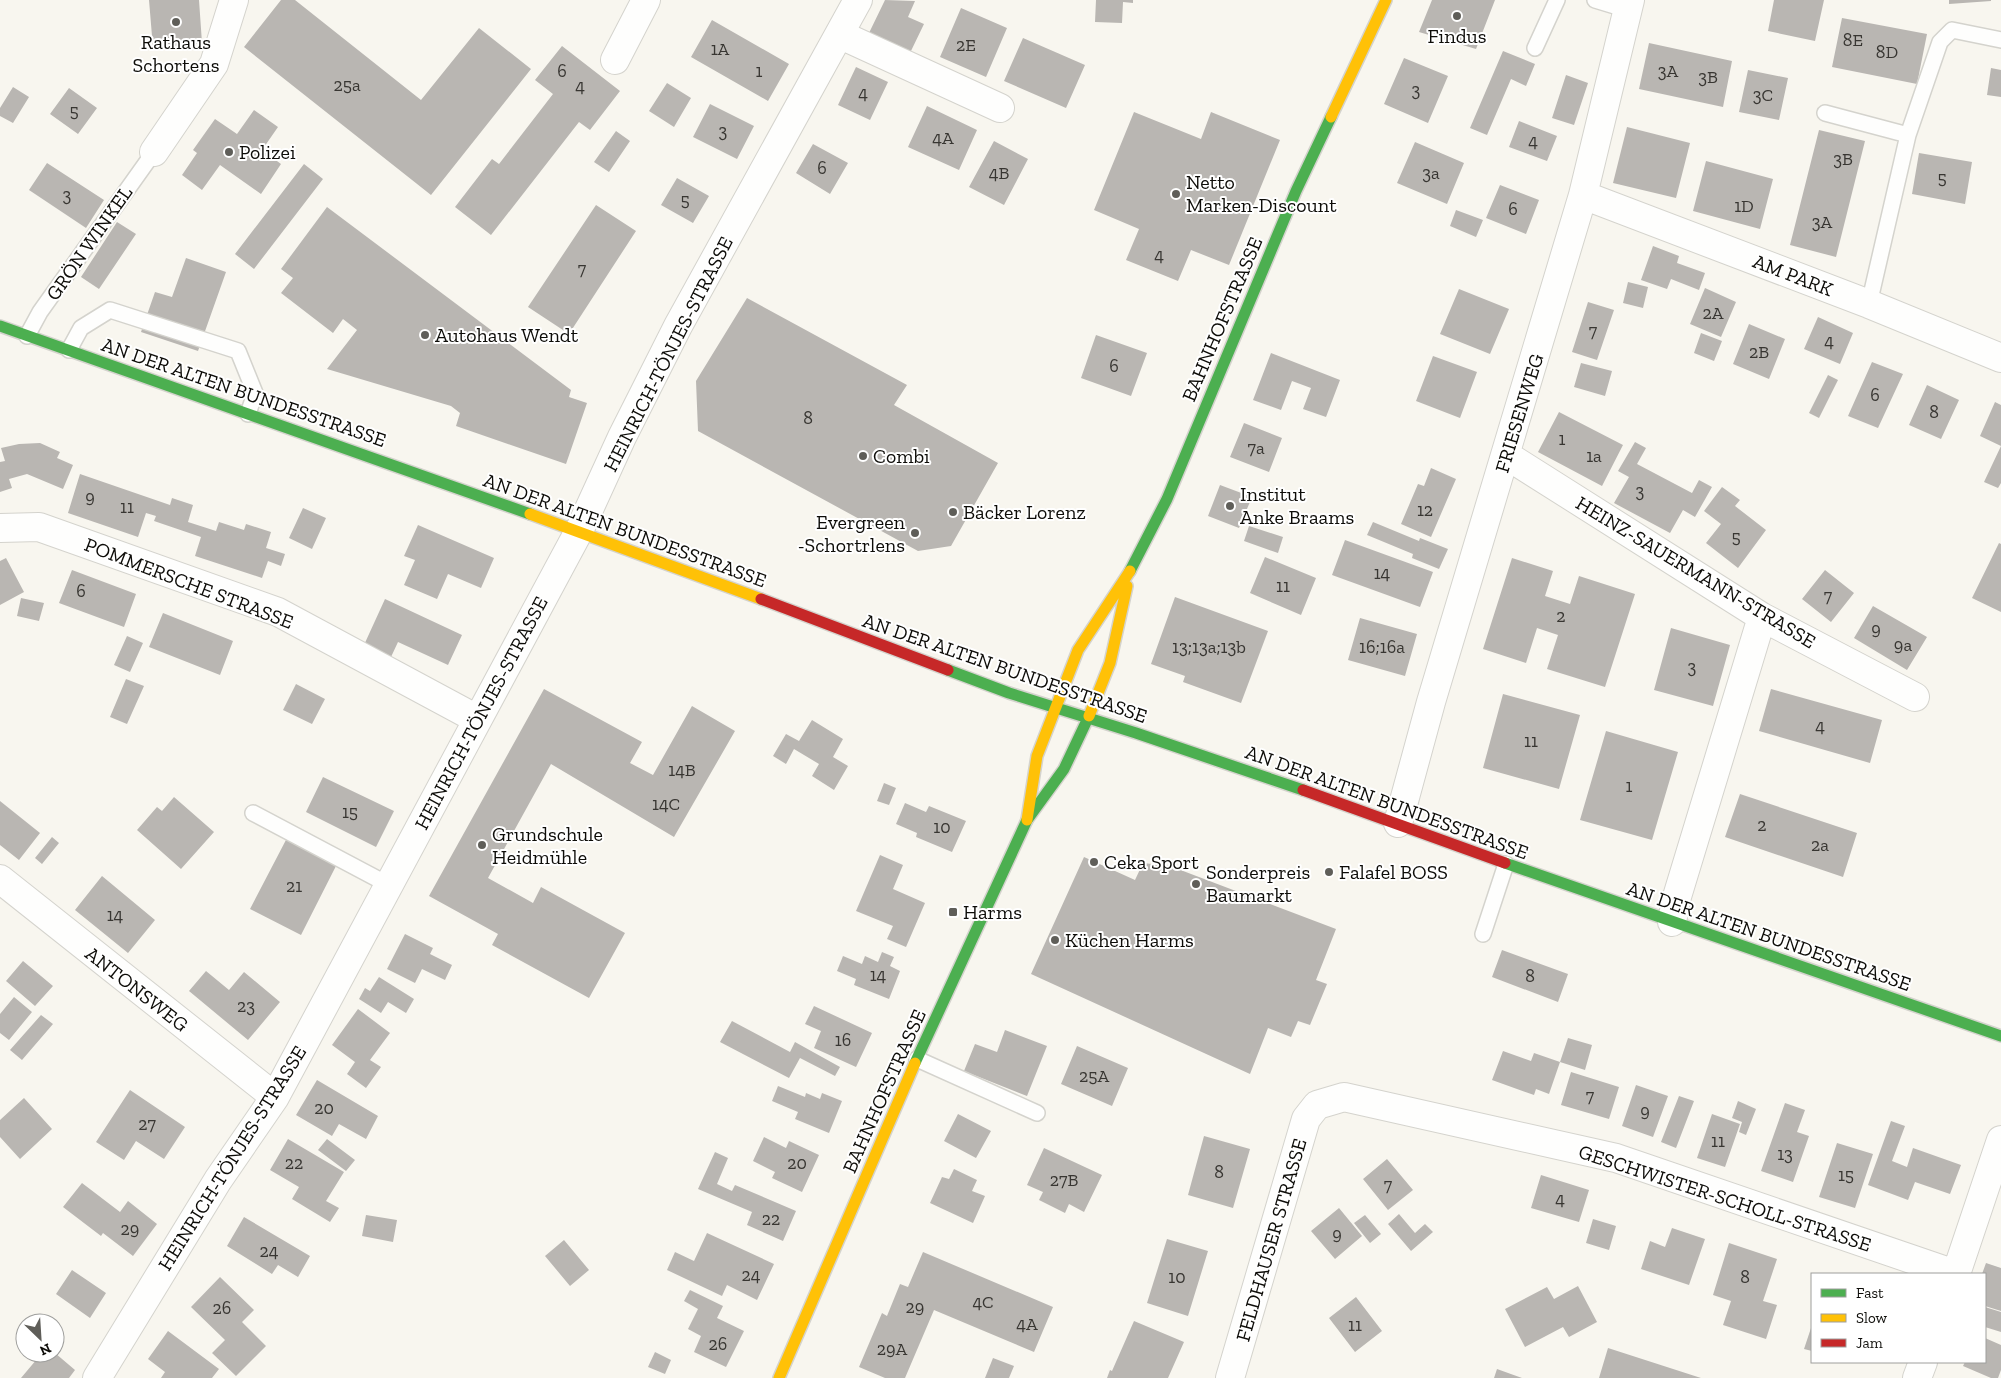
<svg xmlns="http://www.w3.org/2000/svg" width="2001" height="1378" viewBox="0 0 2001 1378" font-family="'Zilla Slab',serif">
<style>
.building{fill:#b9b6b2}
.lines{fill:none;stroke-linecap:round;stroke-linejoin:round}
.lane-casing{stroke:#d4d3cd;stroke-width:18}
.street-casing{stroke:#d4d3cd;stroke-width:30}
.fast-casing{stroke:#d4d3cd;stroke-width:14}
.slow-casing{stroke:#d4d3cd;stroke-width:14}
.jam-casing{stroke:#d4d3cd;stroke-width:14}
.lane{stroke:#fefefd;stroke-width:15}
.street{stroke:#fefefd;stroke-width:28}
.fast{stroke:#4caf50;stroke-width:11}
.slow{stroke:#ffc107;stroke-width:11}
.jam{stroke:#c62828;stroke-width:11}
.poi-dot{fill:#5f5e59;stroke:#fff;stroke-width:2}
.labels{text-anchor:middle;stroke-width:4;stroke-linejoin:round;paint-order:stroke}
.number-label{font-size:18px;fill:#383632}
.poi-label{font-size:20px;fill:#0d0c08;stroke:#fff;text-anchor:start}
.street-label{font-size:20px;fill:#0d0c08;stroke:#fff}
</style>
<rect width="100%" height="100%" fill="#f8f6ef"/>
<path class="building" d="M149,0h50l3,43 -49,5z
M281,0h14l126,100 58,-72 52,41 -100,126 -187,-148z
M885,0l30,1 -7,16 16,7 -14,29 -41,-20z
M1096,0h37v3l-10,-1 -1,21 -27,-1z
M1432,0h63l-19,49 -57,-17z
M1774,0h50l-9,41 -47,-10z
M1949,0h42v1l-42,3z
M961,8l46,20 -21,49 -46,-20z
M1842,18l85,16 -10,50 -85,-17z
M712,20l77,44 -21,37 -77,-44z
M1023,38l62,27 -19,43 -62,-27z
M1649,43l83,18 -9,46 -84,-18z
M562,46l58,45 -30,39 -11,-8 -88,113 -36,-28 37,-48 7,5 54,-70 -18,-14z
M1503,51l32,13 -9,22 -15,-7 -24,56 -17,-7z
M1404,58l44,18 -20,47 -44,-19z
M856,67l32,15 -18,38 -32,-15z
M1991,68l10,2v27l-14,-2z
M1748,70l40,8 -9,42 -40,-8z
M1566,75l22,8 -14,42 -22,-7z
M667,83l24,15 -17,29 -25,-16z
M13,87l16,10 -16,26 -13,-7v-8z
M69,88l28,20 -19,26 -28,-20z
M710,104l44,22 -17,33 -44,-22z
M927,106l50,24 -18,40 -51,-23z
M254,110l24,17 -16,23 19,14 -20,30 -41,-29 -18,25 -20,-15 15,-22 -4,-3 22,-31 22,15z
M1134,112l67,27 10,-27 69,28 -51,125 -38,-15 -13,31 -52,-21 13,-31 -45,-19z
M1519,121l38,15 -10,25 -38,-14z
M1627,127l63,16 -14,55 -63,-15z
M1819,130l46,11 -29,116 -46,-12z
M616,131l14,10 -21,31 -15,-10z
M994,141l34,18 -24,46 -35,-18z
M1415,142l49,21 -17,41 -50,-21z
M813,144l35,19 -18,31 -34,-21z
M1919,153l53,9 -7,42 -53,-10z
M1706,161l67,18 -13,50 -67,-18z
M47,163l57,37 -18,28 -57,-38z
M304,164l19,15 -69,90 -19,-15z
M677,178l32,18 -16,27 -32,-18z
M1500,185l39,15 -13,34 -40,-16z
M596,205l40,26 -67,103 -41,-27z
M327,207l244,183 -2,7 18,6 -21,61 -110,-38 4,-13 -9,-7 -124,-37 30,-39 -14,-11 -10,14 -52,-40 12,-15 -12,-9z
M1456,210l27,10 -7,17 -26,-11z
M117,222l19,12 -37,55 -18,-12z
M1653,246l26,10 -2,7 28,10 -6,17 -28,-11 -4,10 -26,-9z
M186,258l40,14 -28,79 -57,-19 14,-40 17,5z
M1628,282l20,5 -5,21 -20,-5z
M1705,288l31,14 -15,35 -31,-13z
M1459,289l50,20 -19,45 -50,-20z
M747,298l160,87 -13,20 104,58 -47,83 -33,5 -220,-120 -2,-50z
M1588,302l26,8 -17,50 -25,-8z
M1818,317l35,16 -13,31 -36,-15z
M1749,324l36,15 -16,40 -36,-15z
M1701,333l21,8 -8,20 -20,-8z
M1096,335l51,18 -16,43 -50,-18z
M1271,353l69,27 -14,37 -23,-8 8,-21 -19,-7 -11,29 -28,-10z
M1433,356l44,16 -17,46 -44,-17z
M1872,362l31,12 -25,54 -30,-12z
M1581,363l31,8 -7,25 -31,-9z
M1828,375l10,5 -19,38 -10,-5z
M1927,385l32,15 -18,39 -32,-14z
M1995,402l6,3v78l-3,5 -14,-6 17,-36 -21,-10z
M1559,412l64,33 -21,41 -64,-34z
M1244,423l38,15 -13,34 -39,-15z
M1635,442l11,6 -9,16 55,29 7,-13 13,7 -17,30 -12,-7 -13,23 -56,-30 15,-26 -11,-6z
M40,443l20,9 -3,6 16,7 -10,24 -36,-15 -18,5 3,9 -12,4v-30l5,-1 -4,-13 18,-4z
M1431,468l25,11 -25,58 -30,-13 17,-40 6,2z
M80,474l90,31 2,-7 21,7 -5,17 28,9 3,-9 25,8 2,-6 25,8 -5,16 19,6 -4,12 -13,-5 -6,17 -67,-22 6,-19 -47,-16 2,-5 -10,-3 -8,24 -70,-24z
M1220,485l32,12 -13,31 -31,-12z
M1722,487l18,13 -5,6 31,24 -28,38 -32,-25 15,-19 -17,-13z
M303,508l23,10 -14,31 -23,-11z
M1373,522l46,19 1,-3 28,11 -9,20 -27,-11 1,-4 -46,-19z
M418,525l76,33 -13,30 -33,-14 -11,25 -33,-14 11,-25 -11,-4z
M1249,526l34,11 -5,16 -34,-12z
M1345,540l88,32 -13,35 -88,-32z
M1999,543l2,1v68l-29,-14z
M1265,557l51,21 -15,37 -51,-22z
M6,558l18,34 -24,13v-44z
M1512,558l41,13 -8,25 25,8 9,-28 56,18 -30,93 -58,-18 11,-34 -21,-7 -11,35 -43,-14z
M72,570l64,24 -12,33 -65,-24z
M1825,570l29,23 -23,29 -29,-23z
M1175,597l93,34 -27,72 -58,-21 2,-6 -34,-12z
M21,598l23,5 -5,18 -22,-5z
M385,599l77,36 -14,30 -50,-23 -7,15 -27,-12z
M1873,606l54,31 -20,33 -53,-32z
M163,613l70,28 -13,34 -71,-28z
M1360,618l57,16 -12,42 -57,-16z
M1671,628l59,17 -17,61 -59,-16z
M127,636l16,7 -13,29 -16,-7z
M126,679l18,7 -17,38 -17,-7z
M296,684l29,15 -13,25 -29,-14z
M544,689l98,53 -12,21 23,12 39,-69 43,25 -61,106 -123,-73 -63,114 45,25 8,-16 84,46 -36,65 -97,-53 6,-11 -69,-38z
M1771,689l111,31 -12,43 -111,-32z
M1503,694l77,21 -21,74 -76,-21z
M812,720l31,19 -10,18 15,9 -14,24 -22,-14 7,-12 -25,-15 -8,15 -13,-8 13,-22 13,7z
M1606,731l72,21 -26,88 -72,-20z
M323,777l71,34 -18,36 -70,-35z
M884,783l12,5 -7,17 -12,-4z
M1740,794l117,39 -14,44 -118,-40z
M174,797l40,35 -33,37 -44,-39 20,-23 5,4z
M0,801l40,32 -21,27 -19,-15z
M905,803l21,9 3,-6 37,15 -14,31 -36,-15 1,-4 -21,-9z
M52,837l7,6 -17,21 -7,-6z
M287,838l50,26 -36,71 -51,-26z
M880,855l23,10 -10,24 32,14 -19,44 -19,-8 6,-13 -37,-15z
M1084,857l51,23 8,-17 27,3 166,63 -20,51 11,4 -17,41 -12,-4 -7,16 -23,-9 -18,46 -219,-100z
M102,876l53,44 -27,33 -53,-43z
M405,934l28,14 -3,6 22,11 -7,15 -23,-11 -7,14 -28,-14z
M1502,950l66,24 -10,28 -66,-25z
M882,952l12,5 -4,9 10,5 -11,28 -35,-14 2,-6 -19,-8 6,-15 19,8 3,-8 13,6z
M23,961l30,25 -18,20 -29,-25z
M206,971l23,19 15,-18 36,30 -32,38 -59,-49z
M379,977l35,22 -8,14 -18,-11 -7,11 -22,-14 6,-11 5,3z
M14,997l18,15 -23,28 -9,-7v-19z
M814,1006l58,27 -16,34 -42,-19 7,-17 -16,-7z
M358,1009l32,24 -20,27 11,7 -15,21 -19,-14 8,-12 -23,-17z
M41,1015l12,9 -31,36 -12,-10z
M732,1021l58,31 5,-10 45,25 -5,9 -35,-18 -11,20 -69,-36z
M1005,1030l42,16 -20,50 -63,-25 11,-27 22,8z
M1568,1038l24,7 -7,25 -25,-8z
M1077,1046l51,22 -16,38 -51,-22z
M1503,1051l28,10 3,-8 26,9 -11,32 -13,-5 -2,6 -42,-15z
M1571,1072l48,15 -10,32 -48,-14z
M317,1080l61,36 -12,23 -27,-15 -7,12 -36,-21z
M1636,1085l32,11 -15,41 -31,-11z
M778,1086l27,11 1,-4 14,6 2,-6 20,8 -13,32 -34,-14 3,-7 -26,-11z
M130,1090l55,37 -21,32 -28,-18 -12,19 -28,-18z
M1679,1096l15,5 -18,47 -15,-6z
M24,1098l28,31 -32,30 -20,-22v-17z
M1738,1101l18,8 -10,26 -7,-3 3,-10 -10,-4z
M1785,1103l20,7 -8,22 12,4 -16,46 -32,-11z
M958,1114l33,17 -15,27 -32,-17z
M1712,1114l28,10 -15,43 -28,-9z
M1891,1121l14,5 -13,35 15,6 6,-19 48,17 -11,29 -35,-12 -7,18 -40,-15z
M1204,1136l46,13 -17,59 -45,-13z
M764,1137l22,11 3,-7 30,14 -17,37 -30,-14 3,-6 -22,-11z
M288,1139l56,33 -18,29 13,7 -9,14 -38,-23 7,-12 -29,-17z
M327,1139l28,21 -9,11 -28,-21z
M1837,1143l36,11 -18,54 -36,-11z
M1044,1148l58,27 -18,37 -15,-8 -4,9 -26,-13 4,-8 -16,-7z
M715,1152l13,6 -11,26 15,7 3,-6 61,26 -13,30 -36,-16 5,-13 -54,-23z
M1387,1159l26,31 -25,20 -25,-31z
M954,1169l23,11 -5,11 13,5 -12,27 -43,-20 12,-26 7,2z
M1541,1175l48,15 -10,32 -48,-14z
M82,1183l38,29 8,-11 29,23 -24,32 -30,-23 -2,3 -38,-29z
M1339,1208l23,28 -27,23 -24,-28z
M1399,1214l16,19 10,-9 8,8 -22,19 -23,-27z
M366,1215l31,5 -4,22 -31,-6z
M1365,1215l16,19 -11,9 -16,-20z
M244,1217l66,39 -12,21 -20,-12 -6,9 -45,-28z
M1593,1219l23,7 -7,24 -23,-7z
M1672,1228l33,11 -16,46 -48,-16 9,-28 15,6z
M707,1233l67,31 -17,36 -30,-15 -5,11 -55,-26 8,-18 19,9z
M1167,1239l41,12 -20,65 -41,-13z
M564,1240l25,30 -19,16 -25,-30z
M1729,1243l48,16 -14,42 14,4 -11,34 -43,-14 8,-24 -18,-6z
M923,1252l130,55 -19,45 -100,-42 -29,68h-20l-26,-11 23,-54 5,3 13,-32 8,3z
M1986,1263l15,5v43l-16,-5v-32h-3z
M72,1270l34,23 -16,25 -34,-24z
M220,1277l34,33 -12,12 24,24 -30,30 -24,-23 13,-13 -34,-33z
M1578,1286l19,36 -28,15 -6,-10 -38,20 -20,-38 42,-22 7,12z
M690,1290l33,16 -6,12 27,13 -18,36 -32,-15 7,-16 -13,-7 10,-20 -14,-8z
M1356,1297l26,34 -27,21 -26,-34z
M1985,1307l16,5v20l-16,-5z
M1134,1321l50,21 -16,36h-61l3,-8 2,1z
M1812,1325v26l-8,-2z
M168,1331l51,38 -7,9h-51l4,-6 -17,-13z
M1985,1338l16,7v25l-3,8h-7l-28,-12 2,-4h20z
M1608,1348l93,30h-102z
M655,1352l16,8 -6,14 -17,-7z
M42,1353h13l20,17 -6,8h-48z
M993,1358l21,8 -5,12h-24z
M1497,1369l25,9h-28z"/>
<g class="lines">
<defs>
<path id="lane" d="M1595,0l33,10
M1535,48l22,-48
M1825,113l83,22 -39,169
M1908,135l32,-93 12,-12 49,10
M27,336l13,-24 114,-160
M69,350l12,-22 29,-18 128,41 17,42 -7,21
M253,813l136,72
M1483,934l23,-70
M917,1059l120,54"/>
<path id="street" d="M841,35l159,73
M615,60l31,-60
M154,152l60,-88 20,-64
M1583,195l286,109 132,54
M1506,455l256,162 153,80
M0,528l39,-1 239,85 199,107
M1398,823l33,-121 152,-507 47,-195
M0,879l275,218
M1672,922l4,-22 86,-283
M1956,1274l45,-134
M97,1378l121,-198 57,-83 304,-566 43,-94 56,-111 180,-326
M1230,1378l76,-259 11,-14 27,-8 272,61 339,116
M1917,1378l6,-16"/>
<path id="fast" d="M0,326l530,188
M1130,571l37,-72 129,-308 35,-74
M948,670l61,23 127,40 167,57
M1505,863l496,173
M915,1063l112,-243 37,-51 25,-53"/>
<path id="slow" d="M1331,117l55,-117
M530,514l231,85
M1089,716l21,-53 17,-77
M1027,820l10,-64 41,-106 52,-79
M779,1378l136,-315"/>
<path id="jam" d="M761,599l187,71
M1303,790l202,73"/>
</defs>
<use href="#lane" class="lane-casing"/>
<use href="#street" class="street-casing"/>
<use href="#fast" class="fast-casing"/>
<use href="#slow" class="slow-casing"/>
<use href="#jam" class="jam-casing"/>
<use href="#lane" class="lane"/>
<use href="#street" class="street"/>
<use href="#fast" class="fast"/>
<use href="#slow" class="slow"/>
<use href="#jam" class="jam"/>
</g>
<g class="poi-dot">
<circle cx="1457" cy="16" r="5"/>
<circle cx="176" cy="22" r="5"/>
<circle cx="229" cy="152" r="5"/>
<circle cx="1176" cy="194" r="5"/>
<circle cx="425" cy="335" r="5"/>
<circle cx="863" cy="456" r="5"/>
<circle cx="1230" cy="506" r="5"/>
<circle cx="953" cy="512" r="5"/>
<circle cx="915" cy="533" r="5"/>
<circle cx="482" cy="845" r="5"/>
<circle cx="1094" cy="862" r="5"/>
<circle cx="1329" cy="872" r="5"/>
<circle cx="1196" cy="884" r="5"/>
<rect x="948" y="907" width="10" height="10" rx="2.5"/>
<circle cx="1055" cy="940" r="5"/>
</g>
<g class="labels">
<g class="number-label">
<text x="1853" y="46">8E</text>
<text x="966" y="51">2E</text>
<text x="720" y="55">1A</text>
<text x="1887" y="58">8D</text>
<text x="562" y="77">6</text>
<text x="759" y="77">1</text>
<text x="1668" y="77">3A</text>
<text x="1708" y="83">3B</text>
<text x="347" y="91">25a</text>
<text x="580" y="92">4</text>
<text x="1416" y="96">3</text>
<text x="863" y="99">4</text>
<text x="1763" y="101">3C</text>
<text x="74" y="117">5</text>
<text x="723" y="137">3</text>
<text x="943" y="144">4A</text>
<text x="1533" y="147">4</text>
<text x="1843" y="165">3B</text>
<text x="822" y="174">6</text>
<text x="999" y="179">4B</text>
<text x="1431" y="179">3a</text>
<text x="1942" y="184">5</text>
<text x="67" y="201">3</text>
<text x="685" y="206">5</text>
<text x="1744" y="212">1D</text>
<text x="1513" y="215">6</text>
<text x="1822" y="228">3A</text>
<text x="1159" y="261">4</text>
<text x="582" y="275">7</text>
<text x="1713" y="319">2A</text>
<text x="1593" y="337">7</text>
<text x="1829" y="347">4</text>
<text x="1759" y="358">2B</text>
<text x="1114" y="372">6</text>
<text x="1875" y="401">6</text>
<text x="1934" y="418">8</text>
<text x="808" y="424">8</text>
<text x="1562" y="445">1</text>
<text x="1256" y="454">7a</text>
<text x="1594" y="462">1a</text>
<text x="1640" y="497">3</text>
<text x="90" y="503">9</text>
<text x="127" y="513">11</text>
<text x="1425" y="516">12</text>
<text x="1736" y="543">5</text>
<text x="1382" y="579">14</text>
<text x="1283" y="592">11</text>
<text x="81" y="597">6</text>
<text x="1828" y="602">7</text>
<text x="1561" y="622">2</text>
<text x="1876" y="635">9</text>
<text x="1903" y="651">9a</text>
<text x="1209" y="653">13;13a;13b</text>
<text x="1382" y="653">16;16a</text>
<text x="1692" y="673">3</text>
<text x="1820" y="732">4</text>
<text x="1531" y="747">11</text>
<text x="682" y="776">14B</text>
<text x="1629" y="792">1</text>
<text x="666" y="810">14C</text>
<text x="350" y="818">15</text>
<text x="1762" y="831">2</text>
<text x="942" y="833">10</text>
<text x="1820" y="851">2a</text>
<text x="294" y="892">21</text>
<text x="115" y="921">14</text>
<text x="878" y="981">14</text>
<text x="1530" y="982">8</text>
<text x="246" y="1012">23</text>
<text x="843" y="1046">16</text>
<text x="1094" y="1082">25A</text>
<text x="1590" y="1102">7</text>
<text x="324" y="1114">20</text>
<text x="1645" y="1117">9</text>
<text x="147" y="1130">27</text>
<text x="1718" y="1147">11</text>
<text x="1785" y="1160">13</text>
<text x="294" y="1169">22</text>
<text x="797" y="1169">20</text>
<text x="1219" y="1178">8</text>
<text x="1846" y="1181">15</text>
<text x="1064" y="1186">27B</text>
<text x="1388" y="1191">7</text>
<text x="1560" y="1205">4</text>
<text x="771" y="1225">22</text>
<text x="130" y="1235">29</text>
<text x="1337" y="1240">9</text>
<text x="269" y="1257">24</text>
<text x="751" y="1281">24</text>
<text x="1177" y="1283">10</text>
<text x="1745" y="1283">8</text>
<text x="983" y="1308">4C</text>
<text x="915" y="1313">29</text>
<text x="222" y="1314">26</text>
<text x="1027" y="1330">4A</text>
<text x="1355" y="1331">11</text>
<text x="718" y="1350">26</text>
<text x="892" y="1355">29A</text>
</g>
<g class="poi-label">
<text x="1457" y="43" text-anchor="middle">Findus</text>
<text x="176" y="49" text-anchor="middle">Rathaus<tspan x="176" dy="23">Schortens</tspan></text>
<text x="239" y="159">Polizei</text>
<text x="1186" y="189">Netto<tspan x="1186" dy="23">Marken-Discount</tspan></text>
<text x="435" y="342">Autohaus Wendt</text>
<text x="873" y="463">Combi</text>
<text x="1240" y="501">Institut<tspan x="1240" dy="23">Anke Braams</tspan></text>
<text x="963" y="519">Bäcker Lorenz</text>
<text x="905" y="529" text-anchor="end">Evergreen<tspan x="905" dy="23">-Schortrlens</tspan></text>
<text x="492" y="841">Grundschule<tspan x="492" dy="23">Heidmühle</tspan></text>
<text x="1104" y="869">Ceka Sport</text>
<text x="1206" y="879">Sonderpreis<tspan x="1206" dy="23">Baumarkt</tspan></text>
<text x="1339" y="879">Falafel BOSS</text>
<text x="963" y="919">Harms</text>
<text x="1065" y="947">Küchen Harms</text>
</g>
<g class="street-label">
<text transform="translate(89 243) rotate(-55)" y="7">GRÖN WINKEL</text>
<text transform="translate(1793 275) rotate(21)" y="7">AM PARK</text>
<text transform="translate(1222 319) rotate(-67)" y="7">BAHNHOFSTRASSE</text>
<text transform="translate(668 354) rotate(-63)" y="7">HEINRICH-TÖNJES-STRASSE</text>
<text transform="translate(244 392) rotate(19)" y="7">AN DER ALTEN BUNDESSTRASSE</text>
<text transform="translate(1519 413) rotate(-73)" y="7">FRIESENWEG</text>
<text transform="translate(625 530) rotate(20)" y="7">AN DER ALTEN BUNDESSTRASSE</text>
<text transform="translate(1696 572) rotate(31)" y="7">HEINZ-SAUERMANN-STRASSE</text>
<text transform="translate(189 583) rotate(21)" y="7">POMMERSCHE STRASSE</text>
<text transform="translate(1005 668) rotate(19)" y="7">AN DER ALTEN BUNDESSTRASSE</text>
<text transform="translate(481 713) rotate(-62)" y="7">HEINRICH-TÖNJES-STRASSE</text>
<text transform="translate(1387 802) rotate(20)" y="7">AN DER ALTEN BUNDESSTRASSE</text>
<text transform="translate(1769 936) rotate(19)" y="7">AN DER ALTEN BUNDESSTRASSE</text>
<text transform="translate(137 989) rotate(38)" y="7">ANTONSWEG</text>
<text transform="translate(884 1091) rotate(-66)" y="7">BAHNHOFSTRASSE</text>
<text transform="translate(232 1158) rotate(-58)" y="7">HEINRICH-TÖNJES-STRASSE</text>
<text transform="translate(1725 1198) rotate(18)" y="7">GESCHWISTER-SCHOLL-STRASSE</text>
<text transform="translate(1271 1240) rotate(-74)" y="7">FELDHAUSER STRASSE</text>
</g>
</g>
<rect x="1811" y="1273" width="175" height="90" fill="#ffffff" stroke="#9e9e9c"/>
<rect x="1821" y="1289" width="25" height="8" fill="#4caf50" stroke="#9e9e9c"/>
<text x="1856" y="1298" font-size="15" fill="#0d0c08">Fast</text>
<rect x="1821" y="1314" width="25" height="8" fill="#ffc107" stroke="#9e9e9c"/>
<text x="1856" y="1323" font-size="15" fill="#0d0c08">Slow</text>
<rect x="1821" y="1339" width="25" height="8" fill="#c62828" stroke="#9e9e9c"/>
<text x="1856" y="1348" font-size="15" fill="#0d0c08">Jam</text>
<g transform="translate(40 1338) rotate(155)"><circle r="24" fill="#ffffff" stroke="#9e9e9c"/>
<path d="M0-4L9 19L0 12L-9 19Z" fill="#5f5e59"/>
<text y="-8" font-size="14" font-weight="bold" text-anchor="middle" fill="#0d0c08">N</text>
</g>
</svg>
